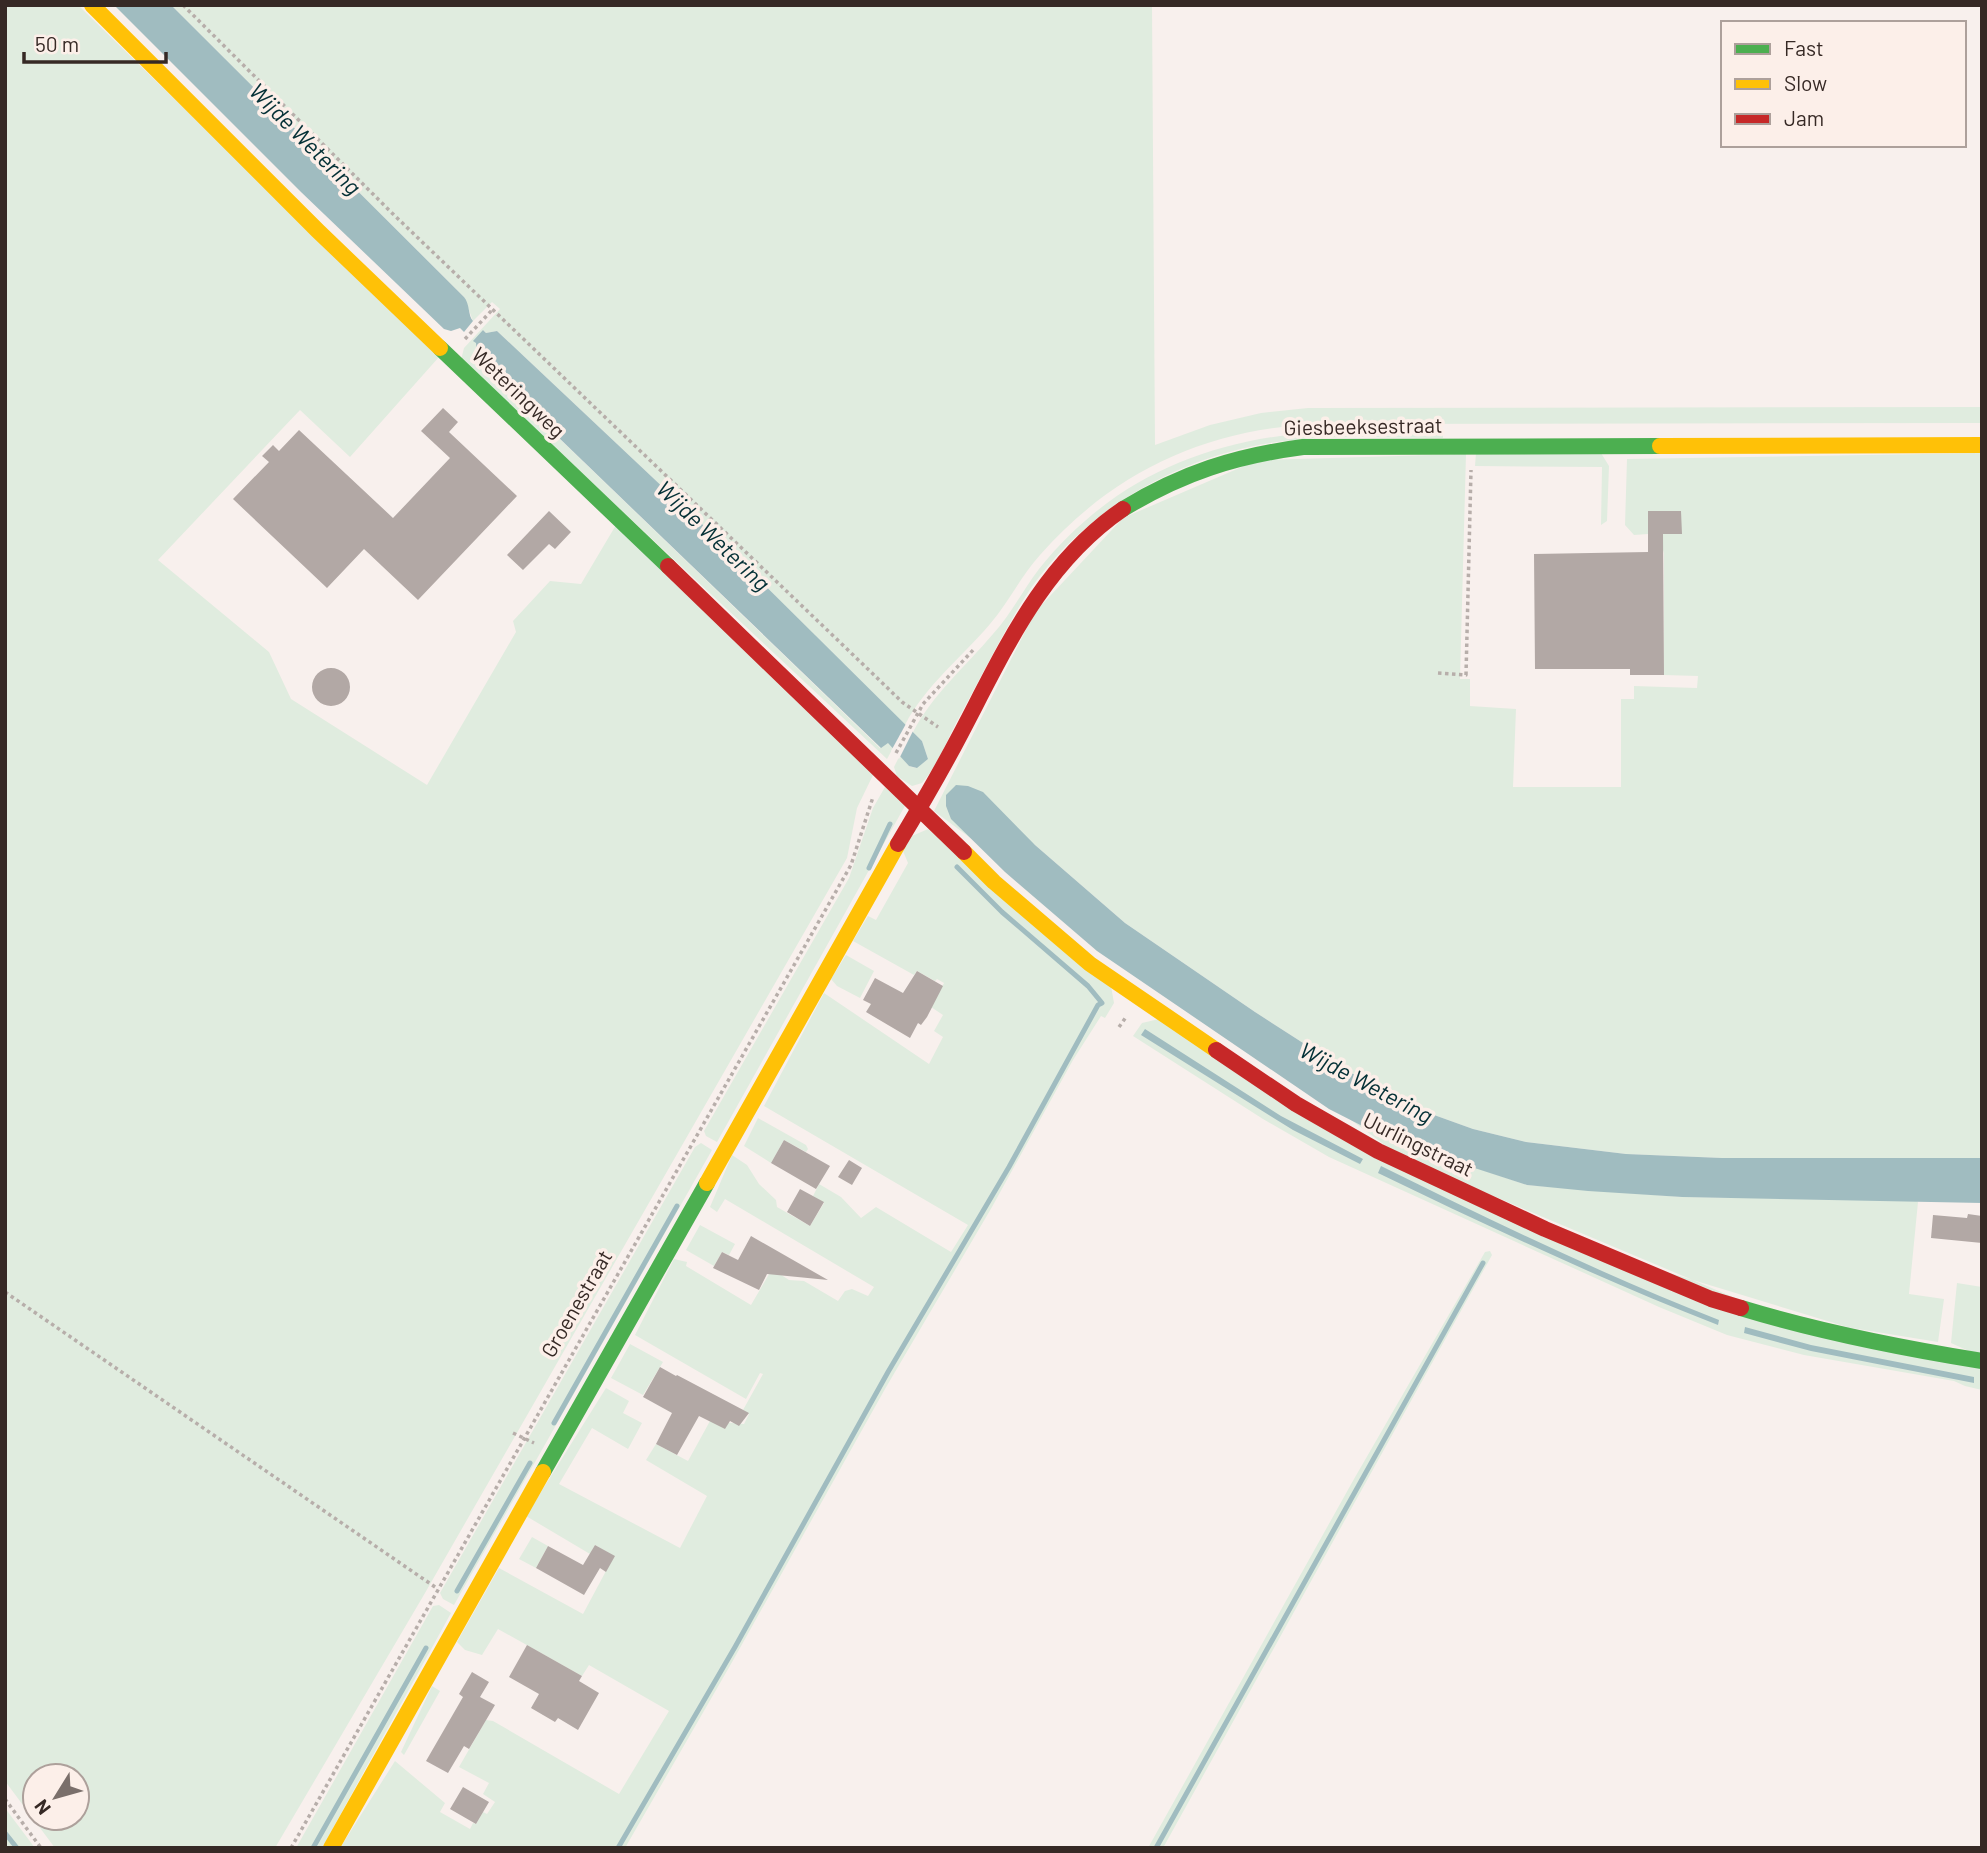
<svg xmlns="http://www.w3.org/2000/svg" width="1987" height="1853" viewBox="0 0 1987 1853" font-family="Barlow,sans-serif">
<style>
.green{fill:#e0ecdf;fill-rule:evenodd}
.water{fill:#a0bcc0}
.pier{fill:#f8f0ed}
.lines{fill:none;stroke-linecap:round;stroke-linejoin:round}
.stream{stroke:#a0bcc0;stroke-width:5}
.building{fill:#b2a8a5}
.path{stroke:#b7aeaa;stroke-width:3.5;stroke-dasharray:3.5 3.5;stroke-linecap:butt}
.fast{stroke:#4caf50;stroke-width:16}
.slow{stroke:#ffc107;stroke-width:16}
.jam{stroke:#c62828;stroke-width:16}
.labels{text-anchor:middle;stroke-width:7;stroke-linejoin:round;paint-order:stroke}
.street-label{font-size:21px;fill:#362925;stroke:#fcefe9}
.water-label{font-size:23px;font-style:italic;fill:#043036;stroke:#fcefe9}
</style>
<rect width="100%" height="100%" fill="#f8f0ed"/>
<path class="green" d="M5,5h73l361,352 -89,100 -50,-47 -142,150 111,92 22,47 136,86 89,-153 -3,-11 37,-40 31,3 35,-59 258,248 -17,35 -10,50 -422,735 -150,255h-220l-50,-67zM35,1776h42v42h-42z
M171,5h981l3,440 55,-20 51,-12 47,-5 674,-1v16l-662,1c-112,4 -206,47 -280,131 -19,21 -31,47 -50,69 -28,33 -65,62 -85,101l-185,-184 -223,-210 -11,2 -3,-3 -7,13 1,16 403,389 8,-6 5,6 -6,11 -426,-399 3,-12 36,-39 -8,-7 -19,19 -9,-24z
M1305,433l138,1v4c-49,0 -100,-3 -149,2 -107,10 -215,69 -272,162 -24,40 -44,81 -66,121 -10,20 -19,43 -34,60l-10,3 -15,-10 -3,-9 6,-12 9,11 7,2 12,-9 -6,-18 -9,-9c20,-38 52,-65 80,-98 18,-20 30,-44 46,-65 69,-86 158,-126 266,-136z
M1476,453h125l8,13 -2,55 -6,4 1,-58 -127,-1z
M1982,453v705h-260l-96,-4 -100,-12 -53,-13 -50,-18 -81,-43 -87,-56 -130,-89 -90,-78 -79,-60 424,350 147,50 155,12 234,3 2,2 -9,92 35,5 -6,43 -160,-26 -377,-159 -467,-346 101,-199 88,-94 135,-58 208,-6 -6,225h10v27l46,3 -3,78h108v-88h13v-13l63,2 1,-12 -34,-1v-122l-6,-19h23v-23h-33v23l-14,1 -9,-10 2,-66z
M885,787l21,17 -189,338 -11,-6 -2,-5 145,-253 24,-70z
M928,829l183,157 3,17 -9,15 -4,-2 -28,44 -81,147 -107,182 -154,275 -106,184h-285l55,-87 50,42 -5,9 30,17 3,-6 3,1 7,-12 4,2 8,-12 -12,-8 6,-11 -30,-16 27,-47 7,1 126,73 50,-83 -80,-46 -7,11 -84,-47 -16,26 -17,-5 -8,-8 42,-74 84,46 31,-58 -19,-11 -5,9 -64,-38 80,-128 23,13 -6,12 19,10 -14,26 -36,-21 -33,56 121,64 27,-52 -61,-36 10,-16 32,17 22,-40 34,3 5,-10 -6,-4 20,-36 -3,-1 -14,26 -111,-64 39,-76 13,3 -1,4 65,39 21,-36 17,11 15,1 34,20 7,-10 7,-2 16,7 6,-9 -149,-88 -8,13 -7,-5 22,-52 15,10 12,19 17,16 1,7 33,19 14,-23 -11,-7 6,-12 22,13 20,21 15,-11 75,45 17,-27 -204,-119 60,-113 105,71 14,-27 -9,-6 9,-16 -12,-8 13,-24 -7,-4 -2,2 -18,-10 -3,4 -61,-34 15,-25 8,4 32,-57 -5,-12 9,-15z
M846,955l28,16 -14,27 -23,-12 -6,-7z
M1159,1019l386,216 437,133v22l-17,-4 -11,-5 -150,-26 -77,-20 -68,-28 -330,-150 -66,-38 -130,-83 9,-13z
M758,1118l48,27 2,4 -2,3 -22,-12 -13,23 -27,-17z
M701,1143l11,7 -258,455 -11,-6 -3,-6 255,-446z
M700,1225l35,19 -6,11 -7,-3 -8,14 -28,-16z
M1490,1251l2,4 -329,593h-15l206,-369 131,-227z
M1957,1283l25,4v70l-31,-14z
M630,1344l33,18 -20,33 -32,-17z
M532,1537l16,9 -12,22 -17,-9z
M439,1605l12,8 -129,235h-26l137,-242z
M432,1686l8,5 -36,64 -3,-3z
M5,1808l30,40h-30z"/>
<path class="water" d="M114,5h57l293,292c6,7 4,19 9,24l-9,11 -4,-4 -9,3 -7,-2 -143,-137z
M483,330l3,3 11,-2 223,210 202,200 6,18 -11,9 -8,-2 -21,-23 -7,5 -404,-389 -1,-16 -3,-2z
M956,785l12,1 15,6 52,53 90,78 130,89 87,56 81,43 50,18 53,13 100,12 96,4h260v45l-300,-6 -94,-6 -61,-6 -120,-39 -27,-11 -51,-26 -232,-158 -92,-79 -54,-53 -5,-13v-11z
M1145,1029l136,87 82,43 -3,5 -67,-34 -152,-95z
M1381,1166c111,55 223,109 338,154l-1,5c-116,-45 -228,-98 -340,-152z
M1745,1327l66,18 163,32v6l-163,-32 -67,-18z"/>
<path class="pier" d="M907,722l7,7 -15,30 -8,-8z"/>
<g class="lines">
<path class="stream" d="M869,868l21,-44
M554,1423l123,-217
M457,1591l73,-128
M5,1833l12,15
M313,1848l113,-200
M618,1848l117,-201 153,-275 121,-205 89,-162 4,-2 -14,-17 -86,-74 -45,-45
M1156,1848l327,-585"/>
</g>
<path class="building" d="M443,408l15,14 -9,10 68,64 -99,104 -54,-51 -37,39 -94,-89 36,-37 -7,-6 11,-11 6,6 20,-21 94,88 57,-60 -29,-27z
M549,511l22,21 -16,17 -6,-5 -26,26 -16,-15z
M1648,511h33l1,23h-19l1,141h-34v-6h-95l-1,-115 114,-2z
M312 687a19 19 0 1 1 38 0a19 19 0 1 1-38 0Z
M917,971l26,15 -16,31 -6,8 -3,-2 -8,15 -44,-26 5,-8 -8,-4 12,-22 28,15z
M784,1140l46,26 -14,23 -45,-26z
M849,1160l13,8 -10,17 -14,-8z
M800,1189l24,13 -14,24 -23,-14z
M1968,1214l14,2v27l-51,-5 2,-23 34,3z
M751,1236l77,44 -61,-6 -8,16 -46,-22 9,-16 16,8z
M660,1367l16,9 1,-1 72,38 -10,13 -9,-5 -5,8 -26,-13 -22,39 -21,-11 16,-31 -29,-16z
M595,1545l20,11 -9,16 -6,-4 -16,27 -48,-27 12,-22 35,19z
M527,1645l55,31 -3,5 20,12 -21,37 -20,-12 -3,4 -24,-14 8,-14 -30,-17z
M472,1672l17,10 -9,15 15,8 -26,44 -5,-3 -16,27 -22,-12 37,-64 -4,-3z
M463,1787l26,15 -13,22 -26,-15z"/>
<g class="lines">
<path class="path" d="M183,5l210,209 479,459 30,29 36,25
M465,339l27,-29
M1438,673l28,2 5,-205
M896,753l27,-49 52,-56
M1119,1027l7,-10
M5,1292l433,297
M513,1433l21,10
M5,1799l36,49
M291,1848l560,-983 22,-68"/>
<path class="fast" d="M440,348l228,218
M1123,509c59,-36 112,-53 180,-62l357,-1
M1741,1308c79,24 160,40 241,53
M543,1472l164,-289"/>
<path class="slow" d="M92,5l226,226 122,117
M1660,446l322,-1
M964,852l30,30 96,82 126,86
M707,1183l191,-339
M331,1848l212,-376"/>
<path class="jam" d="M668,566l296,286
M898,844c21,-35 42,-71 61,-107 45,-85 82,-172 164,-228
M1216,1050l80,54 82,47 167,78 166,70 30,9"/>
</g>
<g class="labels">
<g class="street-label">
<text transform="translate(518 393) rotate(44)" y="7">Weteringweg</text>
<text transform="translate(1363 427) rotate(-1)" y="7">Giesbeeksestraat</text>
<text transform="translate(1418 1145) rotate(26)" y="7">Uurlingstraat</text>
<text transform="translate(577 1304) rotate(-60)" y="7">Groenestraat</text>
</g>
<g class="water-label">
<text transform="translate(305 139) rotate(45)" y="8">Wijde Wetering</text>
<text transform="translate(713 536) rotate(44)" y="8">Wijde Wetering</text>
<text transform="translate(1366 1083) rotate(28)" y="8">Wijde Wetering</text>
</g>
</g>
<rect width="1987" height="1853" fill="none" stroke="#362925" stroke-width="14"/>
<rect x="1721" y="21" width="245" height="126" fill="#fcefe9" stroke="#ada09b" stroke-width="2"/>
<rect x="1735" y="44" width="35" height="10" fill="#4caf50" stroke="#ada09b" stroke-width="2"/>
<text x="1784" y="56" font-size="21" fill="#362925">Fast</text>
<rect x="1735" y="79" width="35" height="10" fill="#ffc107" stroke="#ada09b" stroke-width="2"/>
<text x="1784" y="91" font-size="21" fill="#362925">Slow</text>
<rect x="1735" y="114" width="35" height="10" fill="#c62828" stroke="#ada09b" stroke-width="2"/>
<text x="1784" y="126" font-size="21" fill="#362925">Jam</text>
<g transform="translate(56 1797) rotate(233)"><circle r="33" fill="#fcefe9" stroke="#ada09b" stroke-width="2"/>
<path d="M0-5L12 26L0 18L-12 26Z" fill="#7a6f6b"/>
<text y="-10" font-size="19" font-weight="bold" text-anchor="middle" fill="#362925">N</text>
</g>
<path d="M24 52v10h142v-10" fill="none" stroke="#362925" stroke-width="3.5"/>
<text x="35" y="52" font-size="21" fill="#362925" stroke="#fcefe9" stroke-width="5" paint-order="stroke">50 m</text>
</svg>
